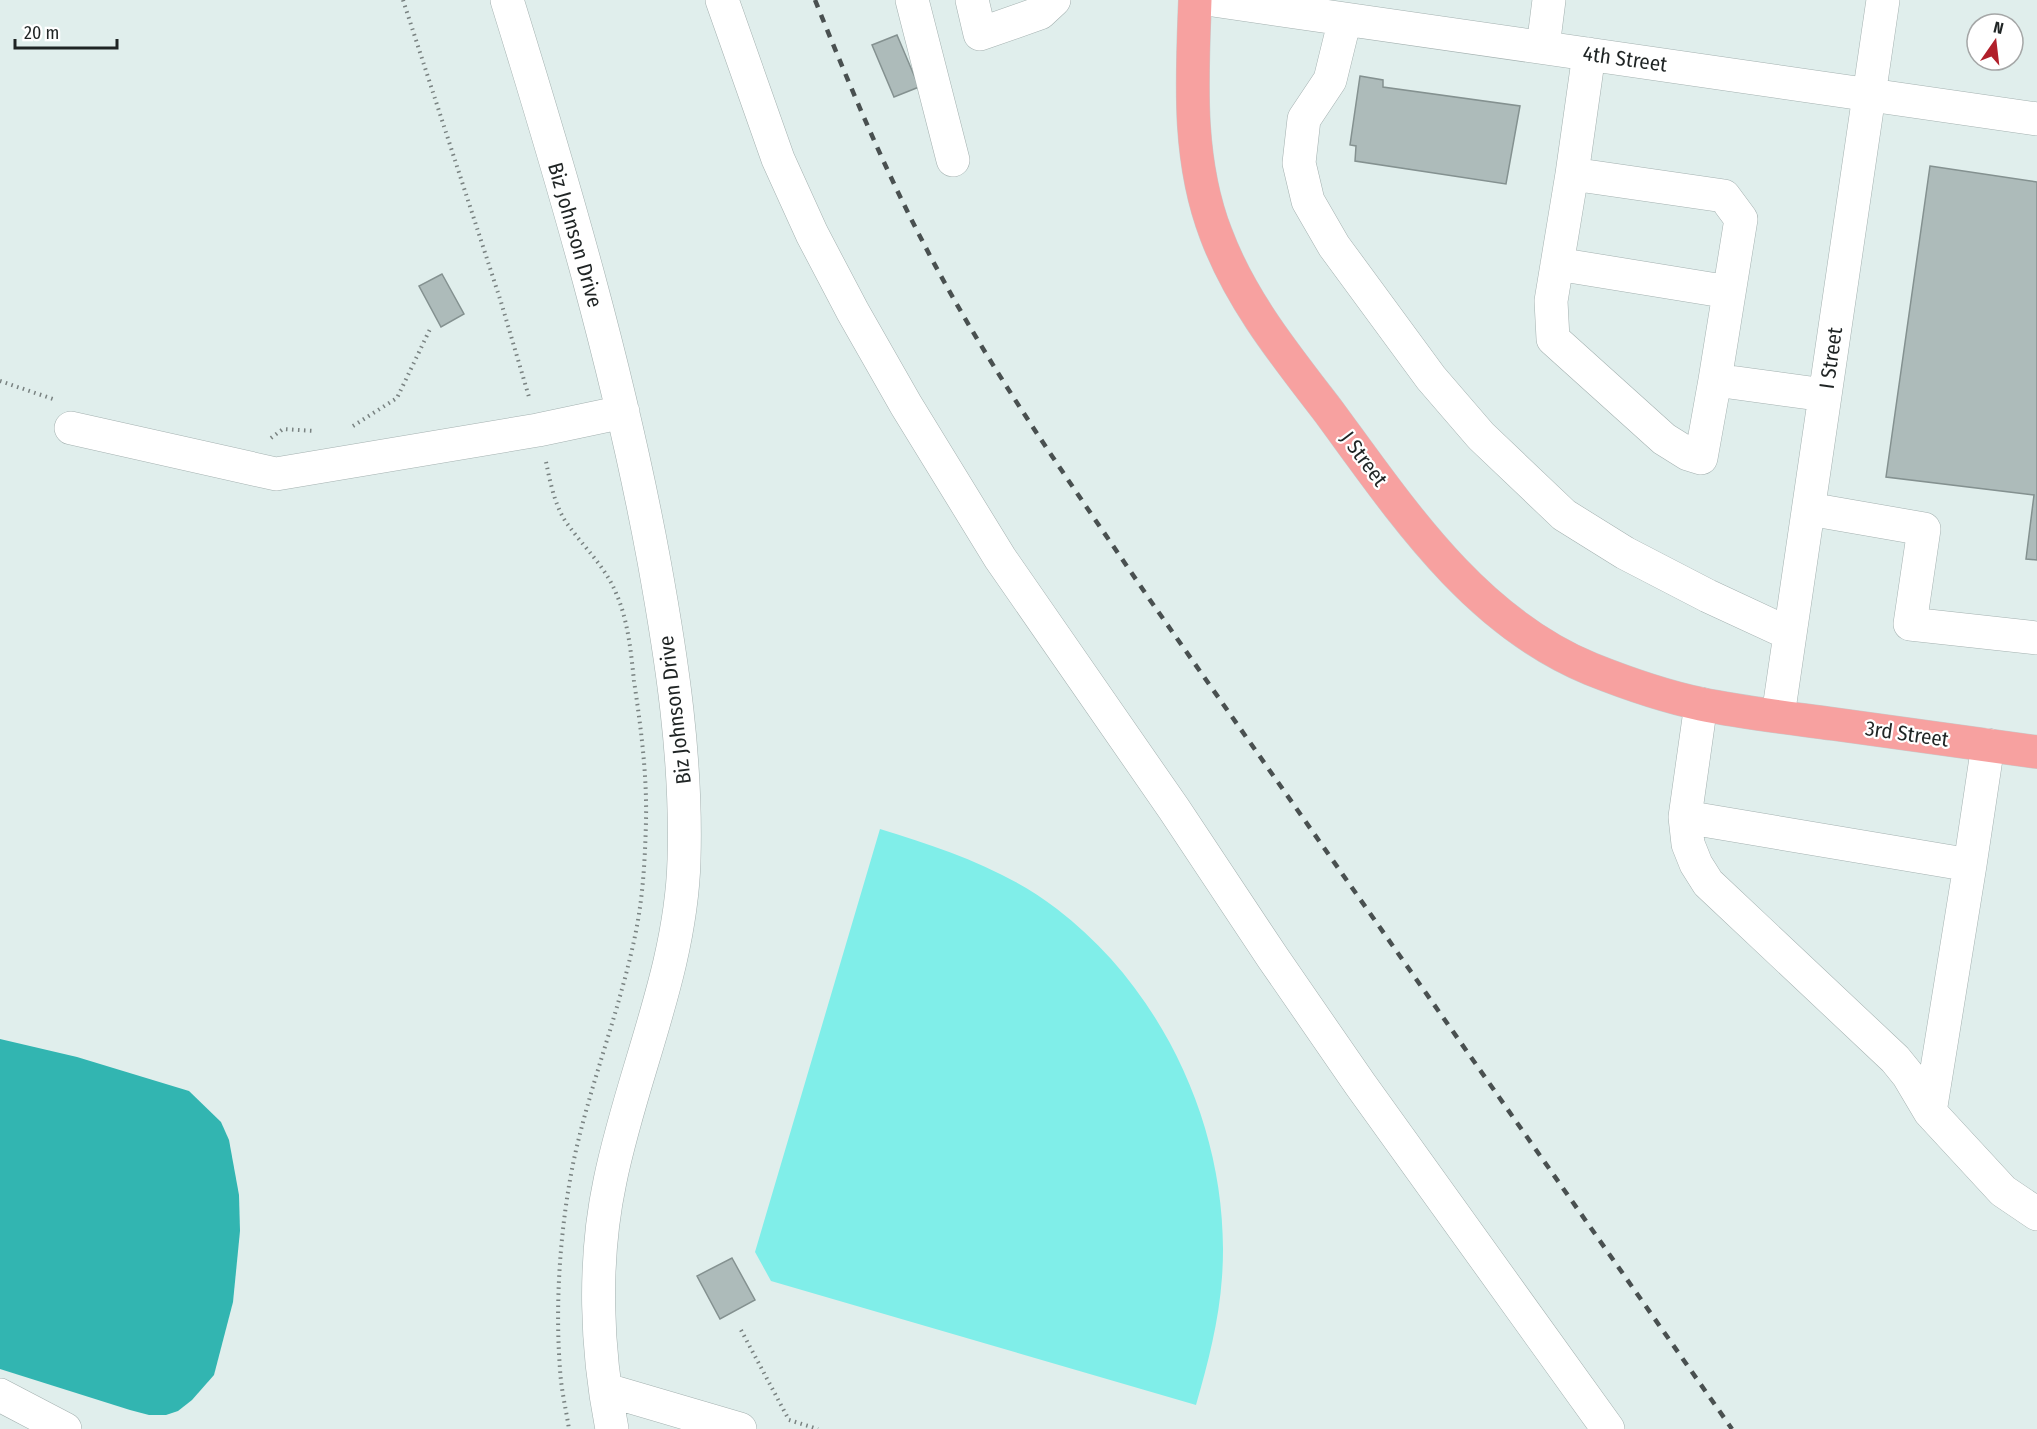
<svg xmlns="http://www.w3.org/2000/svg" width="2037" height="1429" viewBox="0 0 2037 1429" font-family="'Fira Sans Condensed',sans-serif">
<style>
.green{fill:#80eee9}
.water{fill:#32b5b1}
.building{fill:#adbbba;stroke:#849190;stroke-width:1.5}
.lines{fill:none;stroke-linecap:round;stroke-linejoin:round}
.minor-casing{stroke:#a4b1b0;stroke-width:34}
.major-casing{stroke:#c9caca;stroke-width:34}
.path{stroke:#798281;stroke-width:4;stroke-dasharray:1.5 4.5;stroke-linecap:butt}
.minor{stroke:#fff;stroke-width:33}
.major{stroke:#f7a1a0;stroke-width:33}
.rail{stroke:#495050;stroke-width:4.5;stroke-dasharray:8 8;stroke-linecap:butt}
.labels{text-anchor:middle;stroke-width:4.5;stroke-linejoin:round;paint-order:stroke}
.street-label{font-size:21px;fill:#1f2424;stroke:#fff}
</style>
<rect width="100%" height="100%" fill="#e0eeec"/>
<path class="green" d="M880,829c62,19 125,40 177,80 110,84 175,230 165,368 -3,44 -14,86 -26,128l-425,-124 -16,-29z"/>
<path class="water" d="M0,1039l77,18 112,34 32,31 8,18 10,55 1,36 -7,71 -19,73 -22,25 -14,11 -12,4h-17l-19,-5 -130,-41z"/>
<path class="building" d="M897,35l22,52 -25,10 -22,-52z
M1360,76l23,4v7l137,19 -14,78 -151,-23 1,-15 -6,-1z
M1930,166l107,16v378l-11,-1 8,-64 -148,-18z
M442,274l22,40 -23,13 -22,-41z
M732,1258l23,42 -35,19 -23,-43z"/>
<g class="lines">
<defs>
<path id="minor" d="M507,0c57,184 112,371 147,561 18,99 33,198 30,299 -3,111 -52,213 -74,321 -17,80 -14,168 2,248
M722,0l56,159 34,75 41,78 53,93 94,153 174,251 99,149 87,126 248,345
M912,0l41,160
M972,0l8,34 60,-21 14,-13
M1213,0l824,119
M1345,19l-15,61 -26,39 -5,44 9,38 26,45 97,132 50,58 83,79 61,38 83,43 82,38
M1543,47l6,-47
M1572,174l17,-120
M1557,264l172,28
M1715,380l-14,78 -13,-4 -24,-15 -111,-100 -2,-38 21,-127 152,22 17,23 -26,161 110,15
M71,428l205,46 262,-44 85,-18
M1809,509l115,20 -14,95 127,14
M1701,704l-16,113 3,27 8,20 12,19 187,176 13,16 22,37 73,79 34,23
M1778,716l105,-716
M1685,817l285,48 18,-120
M1930,1112l40,-247
M607,1390l133,39
M0,1395l65,34"/>
<path id="major" d="M1195,0c-3,79 -8,159 21,234 25,67 70,122 113,178 72,98 145,209 262,257 35,14 72,27 110,35 43,9 89,14 133,20 68,9 135,19 203,28"/>
</defs>
<use href="#minor" class="minor-casing"/>
<use href="#major" class="major-casing"/>
<path class="path" d="M403,0l98,302 28,95
M0,381l53,18
M353,426l44,-28 34,-71
M271,438l12,-9 31,2
M546,462c4,19 8,40 18,57 17,26 40,45 52,74 12,27 15,59 18,88 7,47 13,93 12,140 -1,39 -3,77 -11,115 -16,77 -46,151 -62,228 -13,65 -18,140 -13,205 1,20 6,40 9,60
M741,1330l48,90 29,9"/>
<use href="#minor" class="minor"/>
<use href="#major" class="major"/>
<path class="rail" d="M815,0c34,84 69,168 111,248 64,123 146,237 224,352l582,829"/>
</g>
<g class="labels">
<g class="street-label">
<text transform="translate(1625 59) rotate(8)" y="7">4th Street</text>
<text transform="translate(575 235) rotate(74)" y="7">Biz Johnson Drive</text>
<text transform="translate(1831 358) rotate(-82)" y="7">I Street</text>
<text transform="translate(1364 459) rotate(53)" y="7">J Street</text>
<text transform="translate(675 710) rotate(-97)" y="7">Biz Johnson Drive</text>
<text transform="translate(1907 734) rotate(8)" y="7">3rd Street</text>
</g>
</g>
<g transform="translate(1995 42) rotate(14)"><circle r="28" fill="#ffffff" stroke="#a5a7a7" stroke-width="1.5"/>
<path d="M0-4.5L10 22L0 15L-10 22Z" fill="#b11f2a"/>
<text y="-9" font-size="16" font-weight="bold" text-anchor="middle" fill="#1f2424">N</text>
</g>
<path d="M15 39v9h102v-9" fill="none" stroke="#1f2424" stroke-width="3"/>
<text x="24" y="39" font-size="18" fill="#1f2424" stroke="#ffffff" stroke-width="4.5" paint-order="stroke">20 m</text>
</svg>
